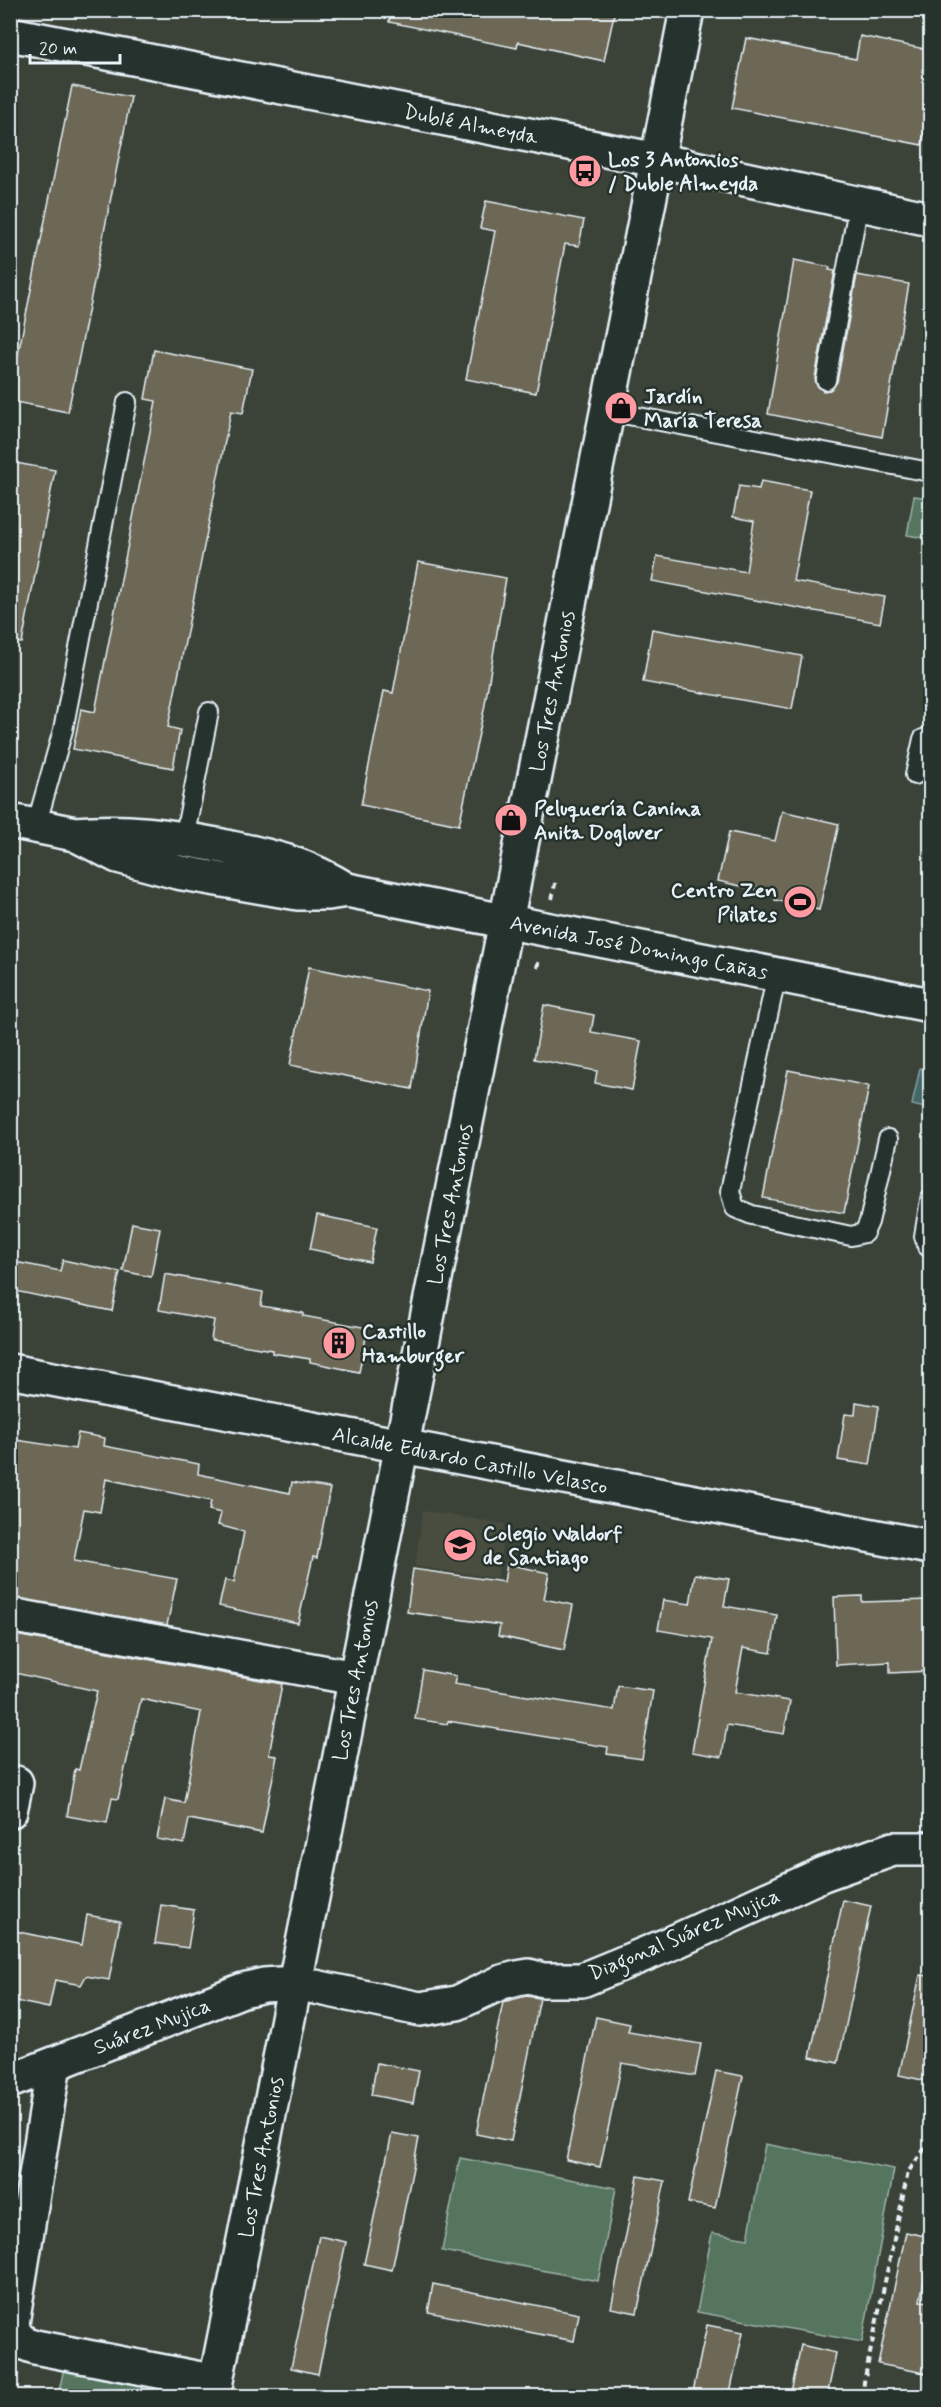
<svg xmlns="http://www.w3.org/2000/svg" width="941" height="2407" viewBox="0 0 941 2407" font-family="Mynerve,sans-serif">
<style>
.built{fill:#4a4e41}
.green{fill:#54755e;stroke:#9eb3ab;stroke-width:1.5}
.water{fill:#436868;stroke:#859fa2;stroke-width:1.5}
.building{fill:#6c6755;stroke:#e8f1f8;stroke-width:1.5}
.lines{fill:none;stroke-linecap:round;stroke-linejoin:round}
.service-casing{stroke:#e8f1f8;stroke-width:22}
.minor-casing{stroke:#e8f1f8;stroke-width:38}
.tertiary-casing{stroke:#e8f1f8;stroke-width:38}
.secondary-casing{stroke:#e8f1f8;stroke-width:38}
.path{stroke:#e8f1f8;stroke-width:4;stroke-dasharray:6 4.5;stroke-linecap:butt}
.service{stroke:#26332d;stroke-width:18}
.minor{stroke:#26332d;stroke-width:33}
.tertiary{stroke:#26332d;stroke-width:33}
.secondary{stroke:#26332d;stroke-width:33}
.labels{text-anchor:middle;stroke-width:5;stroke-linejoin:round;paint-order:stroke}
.street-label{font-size:21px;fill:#e8f1f8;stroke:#26332d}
.poi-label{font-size:21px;font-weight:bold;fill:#e8f1f8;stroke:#26332d;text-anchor:start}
</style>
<rect width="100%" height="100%" fill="#3b4339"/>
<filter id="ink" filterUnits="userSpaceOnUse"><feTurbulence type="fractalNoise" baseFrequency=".0167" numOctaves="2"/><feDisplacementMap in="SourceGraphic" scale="12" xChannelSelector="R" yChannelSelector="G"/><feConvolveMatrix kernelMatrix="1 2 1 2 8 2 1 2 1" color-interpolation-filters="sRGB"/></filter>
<g filter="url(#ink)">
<path class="built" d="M423,1511l82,13 -8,54 -82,-12z"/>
<path class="green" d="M914,496l16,2v41l-23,-4z
M765,2144l129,25 -32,173 -165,-30 15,-79 36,6z
M460,2158l156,30 -18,93 -156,-30z
M64,2368l123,25 -1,3h-128z"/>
<path class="water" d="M920,1068l10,2v39l-18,-4z"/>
<path class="building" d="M390,10h225l-11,51 -86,-19 -1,6 -128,-26z
M860,36l70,14v53l-8,42 -190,-37 14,-70 110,21z
M72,86l59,11 -63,315 -58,-11v-7z
M486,201l98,19 -5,26 -14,-2 -29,149 -70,-14 29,-148 -15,-3z
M794,260l36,7 -1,3 6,1 -20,107 1,6 7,7 7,-1 7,-8 20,-107 52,9 -27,153 -114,-23z
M154,350l98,19 -9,44 -12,-2 -63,316 12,3 -7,38 -100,-19 8,-40 14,3 61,-311 -11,-2z
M10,462l45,8 -33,173 -12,-1z
M761,481l49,9 -17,91 92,16 -5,26 -228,-42 5,-25 89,16 8,-51 -21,-4 6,-31 20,3z
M418,562l88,16 -22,132 -25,115 -98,-20 23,-114 9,2z
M652,629l150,27 -10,53 -149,-27z
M782,811l57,13 -20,86 -44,-10 2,-6 -59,-13 11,-49 46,9z
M309,967l119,24 -16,98 -122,-24z
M544,1005l50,10 -3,17 50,9 -9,49 -37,-7 2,-12 -63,-12z
M788,1070l81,16 -25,127 -81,-15z
M317,1215l60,12 -7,35 -60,-13z
M132,1223l28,5 -9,49 -28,-6z
M63,1260l57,12 -8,39 -102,-21v-29l50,10z
M165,1274l98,18 -2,14 42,7v3l65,12 -9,44 -49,-10v-3l-38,-6v-3l-61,-10 3,-20 -55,-10z
M856,1402l23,4 -9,59 -32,-5 7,-46 10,1z
M78,1433l27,5 -1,8 95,18 -1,10 92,19 2,-11 38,6 -13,70 -4,-1 -15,66 -79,-17 6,-26 9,2 10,-50 -26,-7 3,-12 -12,-3 2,-9 -105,-22 -6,33 -16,-3 -10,52 103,18 -10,46 -157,-28v-158l65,10z
M507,1564l42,9 -5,26 29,6 -9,45 -66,-14 2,-11 -93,-13 6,-43 91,13z
M695,1574l34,5 -5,27 53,9 -6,38 -28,-5 -8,44 55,9 -6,33 -57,-9 -5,32 -30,-5 20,-113 -54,-9 5,-30 27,4z
M862,1596v6l68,-2v71l-40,2v-11l-54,3 -2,-68z
M10,1634l272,50 -13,71 8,1 -15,77 -73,-14 -5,25 -27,-5 8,-40 19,4 17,-91 -60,-13 -23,100 -6,-1 -5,25 -40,-7 8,-47 4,1 18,-79 -87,-19z
M423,1670l33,6 -2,8 160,26 4,-24 35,5 -11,68 -35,-5 1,-7 -160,-26 -1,3 -32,-5z
M843,1900l28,6 -33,157 -28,-6z
M161,1905l33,5 -6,38 -33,-5z
M87,1915l33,6 -11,59 -23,-4 -5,9 -26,-5 -6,28 -39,-8v-47l5,-22 67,14z
M920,1975l10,1v88l-3,17 -28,-6z
M526,1996l14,2 -29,143 -35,-7 27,-132z
M596,2017l34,7 -2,8 73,12 -6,32 -73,-13 -22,104 -34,-7z
M377,2063l42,8 -6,32 -42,-8z
M716,2071l27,5 -28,132 -27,-5z
M392,2133l27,5 -27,132 -28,-6z
M638,2176l27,5 -28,132 -26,-5z
M906,2232l24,5v13l-10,51 10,1v72l-52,-10z
M319,2236l27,6 -28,132 -27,-6z
M433,2284l146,30 -5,27 -146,-29z
M707,2325l36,7 -14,65h-37z
M801,2345l35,8 -9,44h-37z"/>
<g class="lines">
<defs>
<path id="service" d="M826,380l33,-177
M607,411l323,61
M915,775l8,-36 7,-3
M36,826l27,-96 64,-328
M184,839l25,-127
M777,974l-47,217 5,17 17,7 99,21 13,-3 5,-11 19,-83
M930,1200l-6,36 3,10 3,2"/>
<path id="minor" d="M10,1615l345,63
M10,1811l6,-28
M54,2064l-42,259c2,15 10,20 23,24l181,35
M10,2081l233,-91 21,-5 32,-2 124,26 37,-6 45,-21 15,-4 12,-2 14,4h39l90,-37 151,-69 70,-25h37
M213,2396l474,-2386"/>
<path id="tertiary" d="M10,821l65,13 43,22 59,16 121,21h30l19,-3
M75,834c53,-5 95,2 147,12 50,11 80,16 125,44l583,115"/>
<path id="secondary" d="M10,34l647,126 273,59
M10,1371l920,176"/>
</defs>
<use href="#service" class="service-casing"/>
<use href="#minor" class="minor-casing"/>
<use href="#tertiary" class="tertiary-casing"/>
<use href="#secondary" class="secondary-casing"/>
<path class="path" d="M552,899l4,-20
M537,968l2,-9
M863,2396l1,-14 44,-210 18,-25 4,-1"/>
<use href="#service" class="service"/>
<use href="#minor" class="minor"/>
<use href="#tertiary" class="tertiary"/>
<use href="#secondary" class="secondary"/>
</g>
</g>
<defs>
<symbol id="bus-disc" viewBox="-11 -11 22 22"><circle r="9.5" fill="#ff9aa2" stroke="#26332d"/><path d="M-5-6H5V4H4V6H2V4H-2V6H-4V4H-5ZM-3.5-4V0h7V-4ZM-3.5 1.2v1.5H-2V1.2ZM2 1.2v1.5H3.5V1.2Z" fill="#111"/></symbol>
<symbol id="shop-disc" viewBox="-11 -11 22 22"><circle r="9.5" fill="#ff9aa2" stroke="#26332d"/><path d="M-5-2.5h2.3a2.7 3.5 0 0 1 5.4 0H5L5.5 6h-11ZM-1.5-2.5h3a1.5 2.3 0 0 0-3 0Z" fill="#111"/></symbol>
<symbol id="stadium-disc" viewBox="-11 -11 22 22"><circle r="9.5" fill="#ff9aa2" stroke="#26332d"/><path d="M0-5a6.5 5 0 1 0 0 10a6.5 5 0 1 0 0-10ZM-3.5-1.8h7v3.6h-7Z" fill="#111"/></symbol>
<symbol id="building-disc" viewBox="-11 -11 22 22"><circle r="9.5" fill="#ff9aa2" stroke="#26332d"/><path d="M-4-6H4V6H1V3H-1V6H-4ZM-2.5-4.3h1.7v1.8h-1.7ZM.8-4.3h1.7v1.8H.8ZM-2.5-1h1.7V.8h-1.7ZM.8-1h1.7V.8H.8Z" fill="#111"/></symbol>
<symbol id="school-disc" viewBox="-11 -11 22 22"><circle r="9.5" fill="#ff9aa2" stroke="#26332d"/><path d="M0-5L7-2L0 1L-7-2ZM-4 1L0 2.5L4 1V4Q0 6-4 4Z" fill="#111"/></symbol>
</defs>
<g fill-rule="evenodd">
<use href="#bus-disc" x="566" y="152" width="38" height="38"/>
<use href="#shop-disc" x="602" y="389" width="38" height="38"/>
<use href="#shop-disc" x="492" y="801" width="38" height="38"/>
<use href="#stadium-disc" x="781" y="883" width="38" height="38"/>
<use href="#building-disc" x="320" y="1324" width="38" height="38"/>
<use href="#school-disc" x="441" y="1526" width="38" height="38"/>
</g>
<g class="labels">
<g class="street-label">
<text transform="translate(471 124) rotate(11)" y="7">Dublé Almeyda</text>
<text transform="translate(552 691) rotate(-79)" y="7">Los Tres Antonios</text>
<text transform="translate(639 947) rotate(11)" y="7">Avenida José Domingo Cañas</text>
<text transform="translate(450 1204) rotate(-79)" y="7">Los Tres Antonios</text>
<text transform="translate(470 1460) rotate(11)" y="7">Alcalde Eduardo Castillo Velasco</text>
<text transform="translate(355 1680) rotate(-79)" y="7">Los Tres Antonios</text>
<text transform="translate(684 1934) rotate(-23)" y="7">Diagonal Suárez Mujica</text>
<text transform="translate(152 2026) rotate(-21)" y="7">Suárez Mujica</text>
<text transform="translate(261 2157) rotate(-79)" y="7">Los Tres Antonios</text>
</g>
<g class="poi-label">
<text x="608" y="166">Los 3 Antonios<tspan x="608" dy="24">/ Duble Almeyda</tspan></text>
<text x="644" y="403">Jardín<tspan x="644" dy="24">María Teresa</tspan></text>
<text x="534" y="815">Peluquería Canina<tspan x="534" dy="24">Anita Doglover</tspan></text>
<text x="777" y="897" text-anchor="end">Centro Zen<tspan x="777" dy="24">Pilates</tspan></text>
<text x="362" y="1338">Castillo<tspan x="362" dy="24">Hamburger</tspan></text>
<text x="483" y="1540">Colegio Waldorf<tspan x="483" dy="24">de Santiago</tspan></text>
</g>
</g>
<rect width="941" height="2407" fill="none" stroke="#26332d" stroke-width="36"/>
<rect x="18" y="18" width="905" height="2371" fill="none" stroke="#e8f1f8" stroke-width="2" filter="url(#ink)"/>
<path d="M30 54v9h90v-9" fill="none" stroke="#e8f1f8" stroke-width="3"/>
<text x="39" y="54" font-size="18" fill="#e8f1f8" stroke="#26332d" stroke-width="4.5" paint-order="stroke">20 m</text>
</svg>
